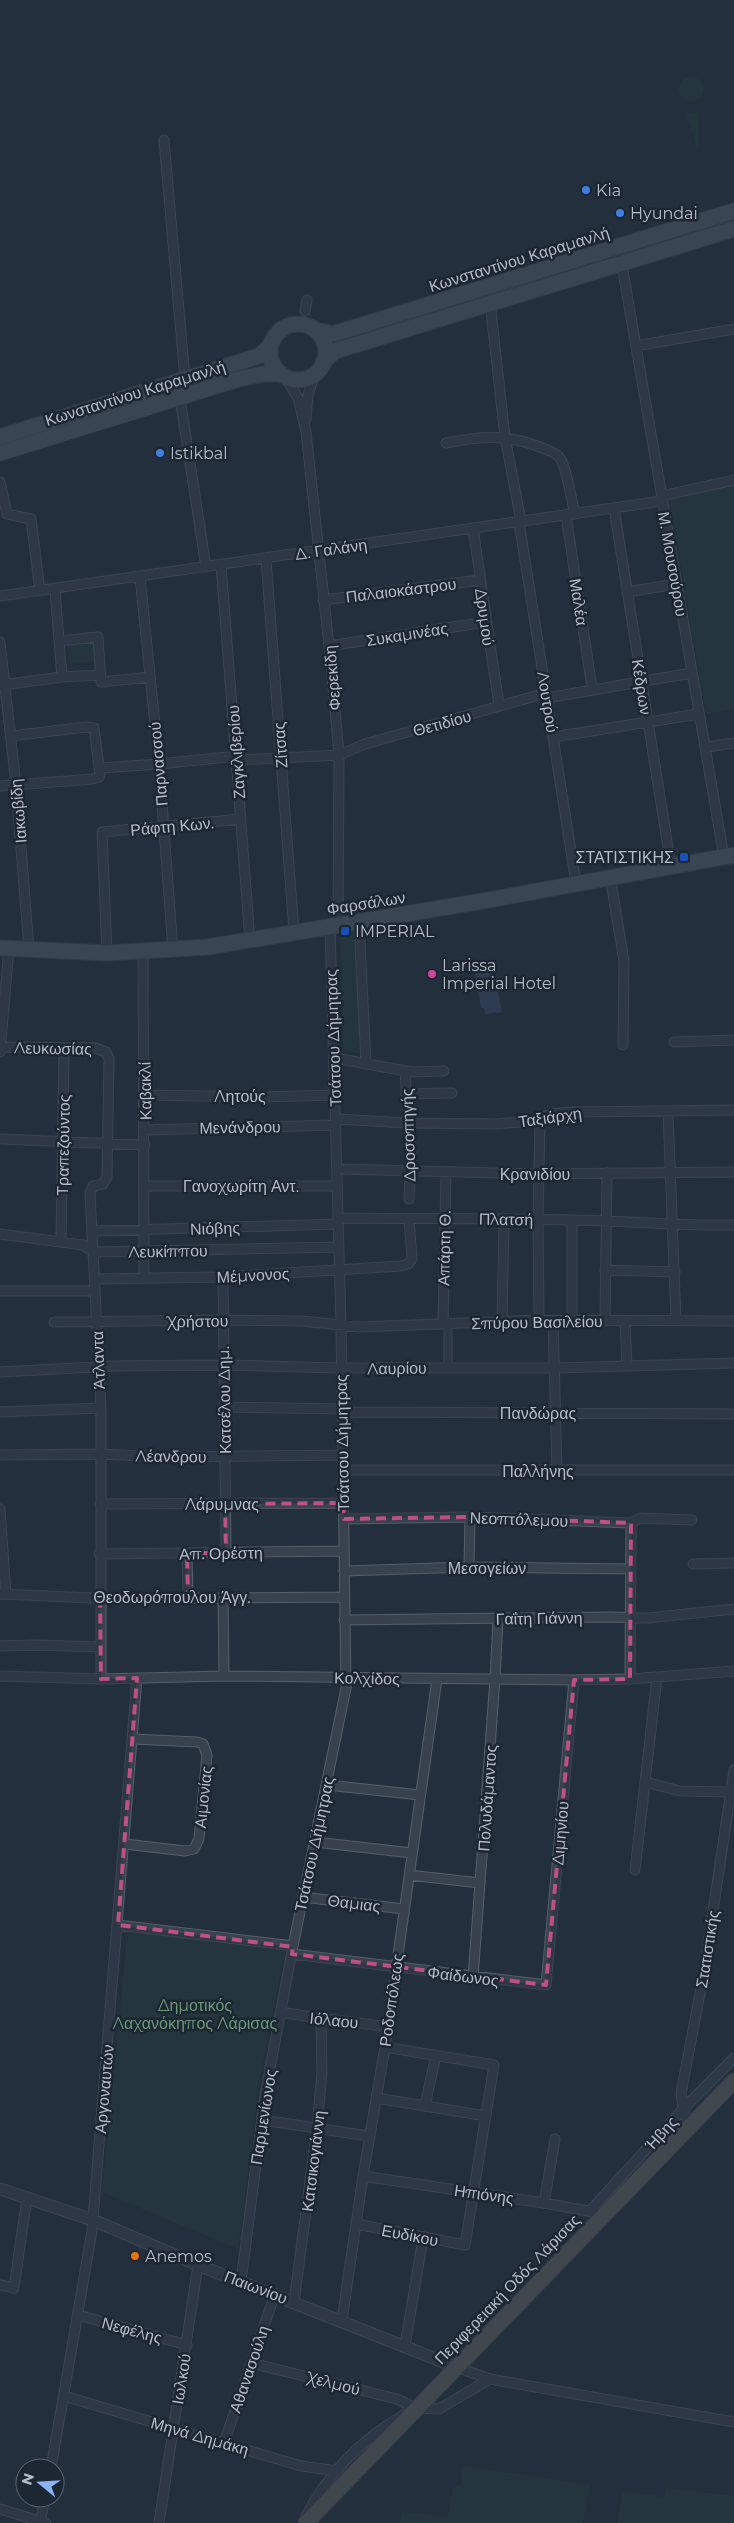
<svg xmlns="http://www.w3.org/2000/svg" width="734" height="2523" viewBox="0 0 734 2523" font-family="Montserrat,sans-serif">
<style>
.green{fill:#263c3f}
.water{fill:#394c67}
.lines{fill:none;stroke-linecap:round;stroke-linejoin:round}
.pedestrian-casing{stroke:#565f6c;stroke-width:9}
.minor-casing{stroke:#565f6c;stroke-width:11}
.tertiary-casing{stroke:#565f6c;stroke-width:13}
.primary-casing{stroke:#414a57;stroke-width:17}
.trunk-casing{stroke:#434c59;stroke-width:17}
.pedestrian{stroke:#38414e;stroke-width:7}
.minor{stroke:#38414e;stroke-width:9}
.tertiary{stroke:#38414e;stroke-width:11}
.primary{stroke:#56606e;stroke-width:15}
.trunk{stroke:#656462;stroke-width:15}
.marked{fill:none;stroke:#bd5182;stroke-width:4;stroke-dasharray:10 6;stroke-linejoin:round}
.shop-dot{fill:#3f7fe0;stroke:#1d2633;stroke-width:2}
.transit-dot{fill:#1a4fb4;stroke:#1d2633;stroke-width:2}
.hotel-dot{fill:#d1479c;stroke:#1d2633;stroke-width:2}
.food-dot{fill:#e8710a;stroke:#1d2633;stroke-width:2}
.labels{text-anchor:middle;stroke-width:5;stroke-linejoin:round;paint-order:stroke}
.poi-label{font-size:16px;fill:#b4bcc9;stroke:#1d2633;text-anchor:start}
.street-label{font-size:16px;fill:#b4bcc9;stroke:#1d2633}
.park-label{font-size:16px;fill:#6b9a76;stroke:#1d2633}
</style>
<rect width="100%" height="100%" fill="#242f3e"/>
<path class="green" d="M679 89a12 12 0 1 1 24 0a12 12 0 1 1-24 0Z
M699,112l-1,38 -12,-37z
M734,478v231l-28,5 -38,-224z
M97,633l2,27 -30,4 -3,-28z
M356,931l5,122 -17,-2 -4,-118z
M128,1928l157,21 -25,130 -22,170 -136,-57z
M462,2466l128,19 -7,38h-183l2,-11 46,5 5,-29 8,-3z
M666,2488l68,8v27h-117l6,-32 41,6z"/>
<path class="water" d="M493,969l9,43 -17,2 -1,-6h-3l-6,-36z"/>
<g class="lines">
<defs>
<path id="pedestrian" d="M448,1324v43"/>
<path id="minor" d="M164,140l20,228
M623,271l101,586
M305,311l2,-11
M491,311l14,126 16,84
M636,346l98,-17
M285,377l13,21 8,34 25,232 8,91 -1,170
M180,398l26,169
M306,419l2,-24 7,-21
M446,443c36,-7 59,-9 94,4 6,3 16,5 20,11 6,7 12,45 15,56
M0,482l7,32 24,5 9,72
M661,496l73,-16
M614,508l57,358
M566,515l26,173
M519,522l57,361
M473,528l26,177
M266,559l28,373
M221,565l29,375
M140,577l19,187 14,186
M55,590l7,87
M627,592l49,-8
M0,596l662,-95
M323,600l157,-20
M59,641l39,-4 3,45 49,-5
M0,642l16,143 13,164
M329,646l157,-24
M1,685l61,-8 38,-2
M547,698l144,-25
M553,737l146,-23
M707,747l27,-4
M238,760l101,-5 26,-11 181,-51
M101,768l58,-4 78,-8
M0,786l93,-7 6,-2 1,-3 -6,-46 -8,-1 -75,9
M610,876l14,85 -1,84
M359,922l7,141
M143,952l1,326
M107,953l-5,-121 139,-13
M674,1042l60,-2
M0,1047l95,1 11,4 3,7 -2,118 -4,7 -10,2 -3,7 11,215v271
M0,1052l9,-104
M335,1058l76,14 33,-1
M405,1072l6,85 -2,42
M406,1094l46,-1
M145,1095l117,2 74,-2
M668,1112l8,208
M336,1119l71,4 88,1 39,-3 16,-7 22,-2 162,-2
M145,1130l191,-5
M0,1139l145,6
M337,1169l201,5 196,-2
M145,1186h192
M338,1218c79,1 157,0 236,2 54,1 106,6 160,5
M93,1231l245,-7
M0,1234l83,11 11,7 244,-5
M61,1242l3,-194
M605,1270l70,2
M223,1277l3,276
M95,1279l128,-2 178,-11 7,-2 4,-5 -3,-40
M0,1291h95
M539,1320l-1,-100 2,-101
M553,1320l4,151
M572,1320v-100
M605,1321l2,-148
M625,1321l2,44
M54,1322l169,-2 79,1 58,6 179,-7 195,1
M502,1322l2,-103
M443,1324l3,-151
M0,1372l113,-6 111,-1 116,3h215l179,-5
M225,1407l117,2
M0,1412l101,-4
M342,1412l392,2
M0,1455l101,-1 61,3 181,-2
M343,1470h391
M100,1504l243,-1
M0,1509l6,85
M344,1519l126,-2 161,6 9,-5 52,2
M187,1553l1,45
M99,1554l245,-3
M693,1564l41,-1
M469,1567l1,-50
M344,1571l125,-4 162,2
M0,1594l116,5 228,-2
M223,1599l1,77
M344,1620l264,-3 40,1 86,-9
M0,1646l35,-1 66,2
M0,1676l101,3 123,-3 350,4 56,-1 104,-8
M630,1679l1,-156
M645,1782l35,9 51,1
M327,1785l93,10
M315,1842l97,11
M125,1844l60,7 9,-2 5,-10 8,-84 -4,-11 -6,-2 -64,-3
M635,1870l22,-193
M409,1875l71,8
M303,1897l101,12
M118,1925l175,21
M292,1954l254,31 28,-305
M473,1978l22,-299 3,-61
M281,2012c36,7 71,9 107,15
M376,2098l110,18
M425,2105l11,-50
M262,2120l107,16
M690,2126l-7,-17 -2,-16 22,-115 31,-208
M363,2176l181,27 60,11
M544,2203l11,-64
M590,2211l93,-102 51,-51
M356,2224l109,21 29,-180 -109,-18
M241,2281l24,-186 28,-149 53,-258 -5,-364 -11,-398
M0,2285l14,3 13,-91
M294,2302l23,-174 5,-57 -1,-51
M78,2315l109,30
M342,2320l21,-144 22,-129 52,-368
M405,2346l18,-108
M251,2363l146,36 18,9
M456,2367l34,12 244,43
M64,2396l237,70 37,5
M416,2408l23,1 51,-30
M224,2443l51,-149
M51,2468l41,-237 45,-553
M0,2509l46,14
M305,2518c22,-44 57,-79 100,-104
M40,2523l5,-25
M159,2523l39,-258"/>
<path id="tertiary" d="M0,2189l93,31 105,45 258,102"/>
<path id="primary" d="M270 352a28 28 0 1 1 56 0a28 28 0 1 1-56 0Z
M315,330l18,4 401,-123
M323,362l12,-11 399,-122
M0,437l259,-81 12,-11
M0,453l239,-74 24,-5h18
M0,948l107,5 101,-6 275,-46 251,-46"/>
<path id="trunk" d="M306,2523l428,-442"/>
</defs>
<use href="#pedestrian" class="pedestrian-casing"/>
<use href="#minor" class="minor-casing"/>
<use href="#tertiary" class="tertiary-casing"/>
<use href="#primary" class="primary-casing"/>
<use href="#trunk" class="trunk-casing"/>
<use href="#pedestrian" class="pedestrian"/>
<use href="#minor" class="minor"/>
<use href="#tertiary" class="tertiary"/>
<use href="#primary" class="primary"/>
<use href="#trunk" class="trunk"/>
</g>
<path d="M0 0H734V2523H0ZM343,1503l1,16 126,-2 161,6 -1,156 -56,1 -28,305 -254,-31 1,-7 -175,-22 19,-247 -36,1 -1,-82 88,1 -1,-45h39l-1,-49z" fill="#242f3e" fill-opacity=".55" fill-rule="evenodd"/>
<path class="marked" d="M343,1503l1,16 126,-2 161,6 -1,156 -56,1 -28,305 -254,-31 1,-7 -175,-22 19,-247 -36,1 -1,-82 88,1 -1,-45h39l-1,-49z"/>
<g class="shop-dot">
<circle cx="586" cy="190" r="5"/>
<circle cx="620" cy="213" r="5"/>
<circle cx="160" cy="453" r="5"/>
</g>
<g class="transit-dot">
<rect x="679" y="852" width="10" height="10" rx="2.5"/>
<rect x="340" y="926" width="10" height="10" rx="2.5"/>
</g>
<circle class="hotel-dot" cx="432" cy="974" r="5"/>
<circle class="food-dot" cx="135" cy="2256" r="5"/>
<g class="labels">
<g class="poi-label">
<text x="596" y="196">Kia</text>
<text x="630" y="219">Hyundai</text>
<text x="170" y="459">Istikbal</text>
<text x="674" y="863" text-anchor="end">ΣΤΑΤΙΣΤΙΚΗΣ</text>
<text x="355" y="937">IMPERIAL</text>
<text x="442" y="971">Larissa<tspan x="442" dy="18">Imperial Hotel</tspan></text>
<text x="145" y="2262">Anemos</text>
</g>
<g class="street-label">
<text transform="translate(519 259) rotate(-17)" y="6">Κωνσταντίνου Καραμανλή</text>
<text transform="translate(135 393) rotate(-17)" y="6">Κωνσταντίνου Καραμανλή</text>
<text transform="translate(331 549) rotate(-8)" y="6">Δ. Γαλάνη</text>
<text transform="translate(673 564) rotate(80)" y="6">Μ. Μουσούρου</text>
<text transform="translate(401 590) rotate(-7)" y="6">Παλαιοκάστρου</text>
<text transform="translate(579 602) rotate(81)" y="6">Μαλέα</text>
<text transform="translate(485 617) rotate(82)" y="6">Δρυμού</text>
<text transform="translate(407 634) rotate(-9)" y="6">Συκαμινέας</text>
<text transform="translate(332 678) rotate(-95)" y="6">Φερεκίδη</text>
<text transform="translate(642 687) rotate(81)" y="6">Κέδρων</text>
<text transform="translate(548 702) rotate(81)" y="6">Λουτρού</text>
<text transform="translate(442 723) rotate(-15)" y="6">Θετιδίου</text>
<text transform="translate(280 745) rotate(-94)" y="6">Ζίτσας</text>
<text transform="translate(236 752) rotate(-94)" y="6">Ζαγκλιβερίου</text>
<text transform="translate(158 764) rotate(-95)" y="6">Παρνασσού</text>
<text transform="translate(18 811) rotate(-95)" y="6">Ιακωβίδη</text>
<text transform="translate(172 826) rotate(-5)" y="6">Ράφτη Κων.</text>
<text transform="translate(366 903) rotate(-9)" y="6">Φαρσάλων</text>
<text transform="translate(333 1038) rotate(-92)" y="6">Τσάτσου Δήμητρας</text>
<text transform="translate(53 1048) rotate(1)" y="6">Λευκωσίας</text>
<text transform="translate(145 1091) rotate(-91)" y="6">Καβακλί</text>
<text x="240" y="1102">Λητούς</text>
<text transform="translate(550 1117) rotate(-8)" y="6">Ταξιάρχη</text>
<text transform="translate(240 1127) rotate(-1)" y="6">Μενάνδρου</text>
<text transform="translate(408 1135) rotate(-92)" y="6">Δροσοπηγής</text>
<text transform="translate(63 1145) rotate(-89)" y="6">Τραπεζούντος</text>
<text x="535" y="1180">Κρανιδίου</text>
<text x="241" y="1192">Γανοχωρίτη Αντ.</text>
<text transform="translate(506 1219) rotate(1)" y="6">Πλατσή</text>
<text transform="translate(215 1228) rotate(-2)" y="6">Νιόβης</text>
<text transform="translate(444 1248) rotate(-89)" y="6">Απάρτη Θ.</text>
<text transform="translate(168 1251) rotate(-1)" y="6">Λευκίππου</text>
<text transform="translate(253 1275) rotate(-3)" y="6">Μέμνονος</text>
<text transform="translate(198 1321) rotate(-1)" y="6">Χρήστου</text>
<text transform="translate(537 1322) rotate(-1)" y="6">Σπύρου Βασιλείου</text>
<text transform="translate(98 1360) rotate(-92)" y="6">Άτλαντα</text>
<text transform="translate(397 1368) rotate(-1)" y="6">Λαυρίου</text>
<text transform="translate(224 1400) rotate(-91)" y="6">Κατσέλου Δημ.</text>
<text x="538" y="1419">Πανδώρας</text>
<text transform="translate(342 1443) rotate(-91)" y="6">Τσάτσου Δήμητρας</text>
<text transform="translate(171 1456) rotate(1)" y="6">Λέανδρου</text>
<text x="538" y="1477">Παλλήνης</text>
<text x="222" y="1510">Λάρυμνας</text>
<text transform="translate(519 1519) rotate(2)" y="6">Νεοπτόλεμου</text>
<text transform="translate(221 1553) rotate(-1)" y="6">Απ. Ορέστη</text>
<text x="487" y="1574">Μεσογείων</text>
<text x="172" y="1603">Θεοδωρόπουλου Άγγ.</text>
<text transform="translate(539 1618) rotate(-1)" y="6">Γαΐτη Γιάννη</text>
<text transform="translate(367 1678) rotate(1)" y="6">Κολχίδος</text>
<text transform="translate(203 1797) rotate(-84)" y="6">Αιμονίας</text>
<text transform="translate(487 1798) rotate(-86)" y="6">Πολυδάμαντος</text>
<text transform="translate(560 1833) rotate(-85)" y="6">Διμηνίου</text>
<text transform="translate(314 1844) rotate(-78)" y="6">Τσάτσου Δήμητρας</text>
<text transform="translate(354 1903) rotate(7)" y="6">Θαμιας</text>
<text transform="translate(707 1949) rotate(-81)" y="6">Στατιστικής</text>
<text transform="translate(463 1976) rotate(7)" y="6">Φαίδωνος</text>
<text transform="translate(391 2000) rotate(-82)" y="6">Ροδοπόλεως</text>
<text transform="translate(334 2020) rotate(6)" y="6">Ιόλαου</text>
<text transform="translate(104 2089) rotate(-85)" y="6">Αργοναυτών</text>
<text transform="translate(263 2117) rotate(-81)" y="6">Παρμενίωνος</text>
<text transform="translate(661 2133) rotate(-48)" y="6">Ήβης</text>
<text transform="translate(313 2161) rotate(-83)" y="6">Κατσικογιάννη</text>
<text transform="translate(484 2194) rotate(8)" y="6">Ηπιόνης</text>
<text transform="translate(410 2235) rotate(11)" y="6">Ευδίκου</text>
<text transform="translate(256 2287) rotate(21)" y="6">Παιωνίου</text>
<text transform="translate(507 2289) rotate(-46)" y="6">Περιφερειακή Οδός Λάρισας</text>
<text transform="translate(132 2330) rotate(15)" y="6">Νεφέλης</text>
<text transform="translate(249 2369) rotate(-71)" y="6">Αθανασούλη</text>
<text transform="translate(181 2379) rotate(-81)" y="6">Ιωλκού</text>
<text transform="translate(334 2383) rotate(14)" y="6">Χελμού</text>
<text transform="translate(200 2436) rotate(16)" y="6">Μηνά Δημάκη</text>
</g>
<g class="park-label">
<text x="195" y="2011">Δημοτικός<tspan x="195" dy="18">Λαχανόκηπος Λάρισας</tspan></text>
</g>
</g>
<g transform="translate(40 2483) rotate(288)"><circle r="24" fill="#1d2633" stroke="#59626f"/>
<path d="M0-4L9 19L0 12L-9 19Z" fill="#8ab4f8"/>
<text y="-8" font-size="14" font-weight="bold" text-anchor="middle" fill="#b4bcc9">N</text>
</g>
</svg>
